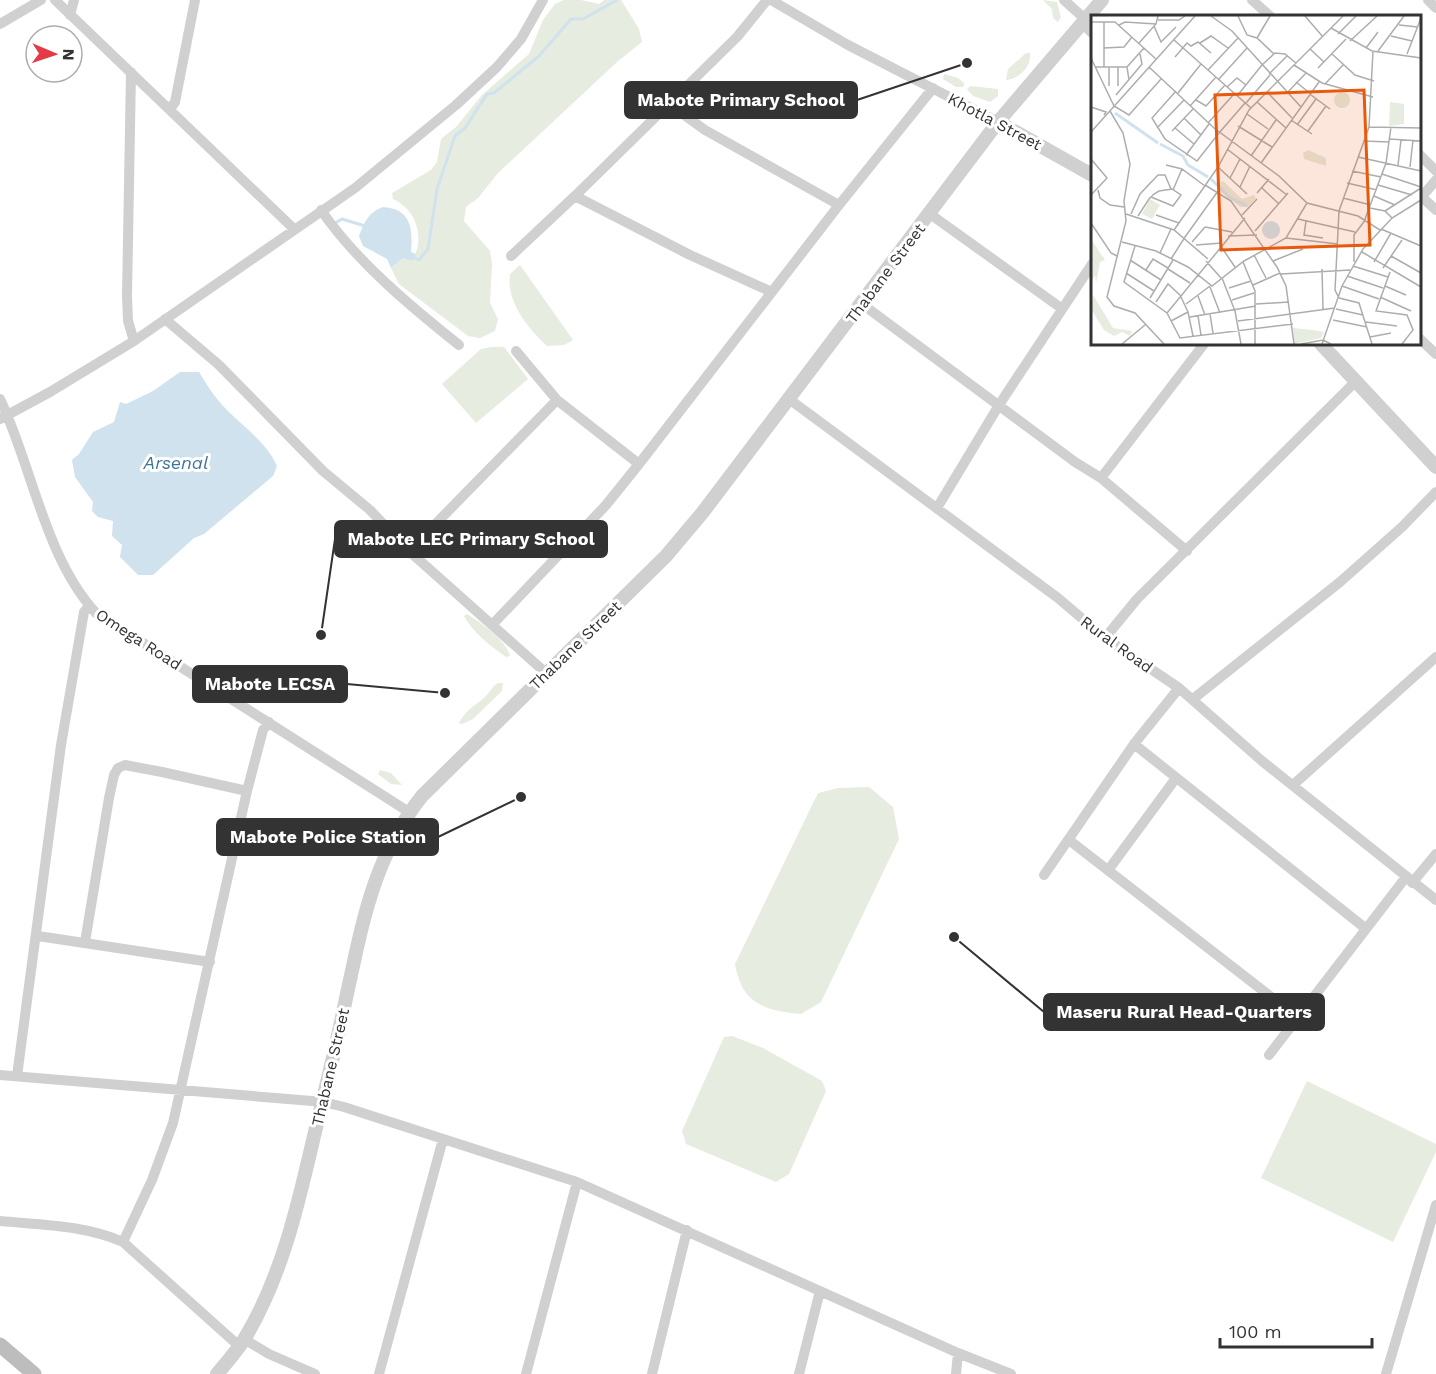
<svg xmlns="http://www.w3.org/2000/svg" width="1436" height="1374" viewBox="0 0 1436 1374" font-family="'Work Sans',sans-serif">
<style>
.green{fill:#e6ecdf}
.water{fill:#cfe2ee}
.lines{fill:none;stroke-linecap:round;stroke-linejoin:round}
.stream{stroke:#cfe2ee;stroke-width:3}
.minor{stroke:#d0d0d0;stroke-width:10}
.tertiary{stroke:#d0d0d0;stroke-width:14}
.secondary{stroke:#bdbdbd;stroke-width:15}
.labels{text-anchor:middle;stroke-width:6;stroke-linejoin:round;paint-order:stroke}
.street-label{font-size:16px;fill:#333;stroke:#fff}
.water-label{font-size:18px;font-style:italic;fill:#3f7597;stroke:#fff}
.inset-river{fill:none;stroke:#cfe2ee;stroke-width:3}
.inset-road{fill:none;stroke:#adadad;stroke-width:1.5}
.view{fill:#e8590c;fill-opacity:0.15;stroke:#e8590c;stroke-width:3}
.inset-edge{fill:none;stroke:#333;stroke-width:3}
.leader{fill:none;stroke:#333;stroke-width:2}
.callout-dot{fill:#333;stroke:#fff;stroke-width:2}
.callout{fill:#333;stroke:#333;stroke-width:2}
.callout-label{font-size:18px;text-anchor:middle;font-weight:bold;fill:#fff}
</style>
<rect width="100%" height="100%" fill="#fff"/>
<path class="green" d="M564,0h17l18,4 5,-4h17l18,29 3,13 -25,20 -119,111 -20,25 -12,9 -2,14 26,30 2,13 -2,39 8,16 -3,12 -15,7 -12,-2 -69,-52 -8,-16 12,-10 9,3c14,-23 4,-52 -19,-62l-1,-6 39,-23 6,-8 4,-23 15,-12 26,-32 47,-41 14,-34 12,-16z
M1043,0l14,2 4,15 -3,5 -5,-4 -1,-9z
M1026,53h4c2,13 -11,26 -24,27l2,-11z
M944,74l14,4 6,5 -1,4h-7l-13,-8z
M970,86l28,3v7l-8,6 -17,-6 -6,-7z
M520,265l53,75 -9,5 -17,1c-19,-18 -41,-44 -37,-72z
M491,347h13l24,32 -52,44 -34,-39 39,-35z
M467,614c13,8 40,27 43,42l-4,1c-15,-11 -32,-23 -42,-41z
M498,683h5l-1,8 -29,28 -11,5 -3,-1c6,-12 15,-17 25,-25 6,-5 7,-11 14,-15z
M380,770l11,3 11,12 -11,-1 -13,-10z
M869,787l24,20 6,32 -78,163 -20,12c-37,-4 -59,-10 -66,-50l83,-171 20,-5z
M732,1036l31,12 59,33 4,10 -37,83 -13,8 -90,-38 -4,-13 42,-94z
M1307,1081l129,63v8l-43,90 -132,-64z"/>
<path class="water" d="M383,207c28,2 30,21 28,45l5,2 -4,7 -9,-3 -12,10 -4,-9 -24,-13 -4,-10c6,-15 9,-23 24,-29z
M180,372h19c9,15 19,30 32,42 17,16 37,31 46,52l-4,10 -69,58 -10,4 -41,37h-15l-18,-18 2,-12 -10,-9 1,-15 -15,-4 -6,-6 1,-9 -18,-25 -3,-17 7,-6 14,-22 21,-10 6,-20 6,2 27,-13z"/>
<g class="lines">
<path class="stream" d="M335,223l7,-4 23,7
M410,256l9,4 9,-11 9,-60 18,-53 10,-8 22,-34 7,-1 45,-37 32,-37h12l34,-19"/>
<path class="minor" d="M55,0l239,229
M771,0l77,45 150,77
M1064,0l21,19
M1252,0l18,16
M1428,0l8,8
M70,15l4,-15
M1082,23l10,10
M0,24l41,-24
M131,72l-4,224 1,25 6,20
M669,104l36,26 134,75
M170,109l5,-7 20,-102
M1420,155l16,16
M575,196l115,59 82,37
M1422,197l14,13
M1420,199l16,-19
M321,210c35,51 89,96 138,135
M930,214l131,94
M511,256l64,-60 162,-159 30,-37
M862,304l213,158 26,16 86,73
M165,319l54,46 104,106 47,39 39,41 137,122
M1420,339l16,15
M516,351l41,49 82,64
M0,399c32,67 45,159 96,214l313,199
M789,399l269,199 47,40 74,50 83,73 174,139
M0,419l50,-27 84,-51 221,-153 101,-83 41,-38 24,-28 22,-39
M1101,478l103,-134
M937,508l62,-103 93,-141
M409,551l148,-151
M492,625l114,-120 33,-41 200,-259 94,-117
M1105,638l32,-39 219,-218
M1193,699l147,-117 62,-55 34,-35
M1134,744l231,184
M1293,785l143,-128
M1069,840l228,177
M1109,869l67,-91
M1044,875l90,-131 45,-56
M1412,883l24,-29
M38,936l172,26
M85,942l24,-144 5,-23 4,-7 7,-3 37,7 85,19
M1269,1055l137,-178
M0,1075l324,27 20,5 233,75 381,171 53,21
M17,1076l44,-331 23,-133 5,-6
M0,1221c42,4 84,4 123,21l116,104
M123,1242l29,-62 21,-57 74,-332 16,-61 6,-8
M244,1339l25,15 46,20
M379,1374l64,-235
M526,1374l51,-192
M652,1374l35,-144
M799,1374l21,-83
M956,1374l2,-21
M1386,1374l50,-169"/>
<path class="tertiary" d="M998,122l94,53
M1321,344l115,123
M217,1374c10,-12 20,-23 28,-36 37,-62 53,-133 69,-202 11,-45 22,-89 31,-133 17,-77 27,-144 77,-207l244,-240 37,-44 295,-390 104,-122"/>
<path class="secondary" d="M0,1345l34,29"/>
</g>
<g class="labels">
<g class="street-label">
<text transform="translate(995 121) rotate(28)" y="6">Khotla Street</text>
<text transform="translate(885 273) rotate(-53)" y="6">Thabane Street</text>
<text transform="translate(139 639) rotate(33)" y="6">Omega Road</text>
<text transform="translate(1117 644) rotate(36)" y="6">Rural Road</text>
<text transform="translate(575 645) rotate(-44)" y="6">Thabane Street</text>
<text transform="translate(330 1067) rotate(-77)" y="6">Thabane Street</text>
</g>
<g class="water-label">
<text x="176" y="469">Arsenal</text>
</g>
</g>
<g transform="translate(1091 15)">
<rect width="330" height="330" fill="#fff"/>
<path d="M243 85a8 8 0 1 1 16 0a8 8 0 1 1-16 0ZM299,87l14,2v20l-15,2zM217,135l18,8v8l-22,-7 -1,-6zM132,166l19,18 12,-4 2,3 -8,9h-8l-21,-17 -1,-6zM59,184l10,6 -8,14 -10,-5zM0,224l14,21 -5,2 -4,21 -1,-8 -4,7zM2,280l20,33 19,3 -2,5 -8,-4 -8,4 -10,-6 -13,-21zM202,313l20,2 11,2 -3,6 -27,6z" fill="#e6ecdf"/>
<path d="M171 215a9 9 0 1 1 18 0a9 9 0 1 1-18 0Z" fill="#cfe2ee"/>
<path class="inset-river" d="M24,98l43,30M69,129l23,12 5,9 20,12M120,164l18,18 18,9"/>
<path class="inset-road" d="M120,1l21,15 69,76M147,1l9,19 10,3 17,16M214,1l18,21M67,5h21l6,-4M0,7h24l41,37M28,10l6,-3 31,2M308,10l19,2M63,11l7,16 15,-15M240,13l41,23 49,7M247,19l18,-18M300,21l21,5M166,23l13,-22M83,25l77,68M259,26l27,-25M48,28l17,-19 2,-8M109,28l11,-7 17,12M13,33v-26M275,33l12,-16M219,34l14,13M287,36l26,-35M241,39l23,21 19,6M316,39l14,-36M84,42l12,-14 4,3 7,-4 13,11M0,43l23,48 15,9 32,-36M171,50l13,-12 10,1 11,9M203,50l28,18 51,14M4,52h32M13,52v-19l20,-1 8,-10M18,52v19M58,52l65,61 65,48 28,27 51,13 22,14M227,53l28,-29M117,55l30,-32M178,59l18,-18M128,64l28,-31M38,65l-2,-13 17,-19M205,67l15,12M234,69l18,-19M27,71v-19M136,72l10,-9 9,7M85,76l-24,27 13,21 32,22 22,-28M176,77l25,26M87,78l23,-29M196,78l19,-20M25,80l26,-31 -2,-10M220,80l19,14M146,81l25,-31M105,85l10,6 19,-21M166,87l29,26M155,88l24,-28M99,91l26,-29M0,92l15,5 -2,3M19,96l13,22 7,31 -6,37 2,20 -19,76 7,9 21,7 29,31M156,99l21,15M93,103l17,17M200,105l21,14M117,108l26,-29M206,110l19,-26M147,111l34,21M278,112l52,1M66,113l27,-28M84,113l19,16M81,116l21,-22M217,116l18,-25M0,117l104,-116M128,118l26,-30M298,124l32,2M273,126l25,1M136,134l60,46M95,140l23,-31M160,141l25,-36M267,142l63,14M0,144l16,19 -16,17M170,148l58,-81M75,150l16,4 23,17M307,150l3,-25M127,152l29,27M319,152l3,-27M261,156l29,6M291,159l39,13M139,163l10,-19M256,168l30,7M114,170l26,16 46,66 9,19 8,58M287,170l34,10M149,172l10,-21M171,173l17,16M7,175l2,8 10,7 14,2M82,175l9,-21M166,178l12,-14M283,181l21,9M252,183l28,7M279,193l15,3 7,7M294,196l36,-23M35,199l48,16 34,29M40,199l9,-20 18,-19h7l6,14M65,200l23,8M151,200l15,-16M47,201l11,-17 5,-5 5,-3 13,-2 9,6 -8,11 -22,-9M207,204l57,13M274,204l21,-56 5,-36M215,206l-2,14 19,3M0,208l20,30 6,3M114,212l27,5M290,214l40,17M83,215l44,-63 31,-57 94,-94M164,216l33,-38M137,221l29,-1M94,222l33,-46M195,223l52,6M31,227l34,9 32,16 24,19 32,-25 42,-23 21,-35M101,227l13,-15M105,230l26,-2M129,230l15,22M44,231l-11,36 43,31 13,25 113,-14M271,237l59,35M69,238l11,-24M163,240l12,23M300,241l30,17M80,244l14,-22M39,245l31,20M115,246l15,17M182,246l30,-12M152,247l12,29v53M263,247v-27l12,-16M283,247l17,-29M262,251l35,11M292,253l19,-28M77,254l22,14M231,254l1,40M55,255l7,-11 15,9M299,257l-14,39 31,4 6,15 -11,14M35,258l28,18M190,259l69,-4M256,261l36,12M131,263l13,33 6,33M162,270l27,-12M251,271l37,13M294,271l21,9M119,272l10,26M138,273l22,-7M107,281l7,19M90,282l7,15 5,24M289,282l31,14M59,283l23,-38M248,283l-4,-8 4,-79 30,-84 4,-76M248,283l20,5 13,41M141,285l22,-7M65,287l12,-18 13,12M95,289l24,-18M165,289l33,-2M245,294l27,6M76,298l78,-95M119,299l3,19M107,301l3,19M99,302l66,-11M242,305l34,7M80,306l17,-9M147,306l97,-13M275,307l31,4M279,322l21,-4M31,329l23,-19M210,329l22,-4 8,4M231,329l20,-58 21,-37 29,-31 29,-18"/>
<path class="view" d="M273,75l6,155 -149,5 -6,-155z"/>
<rect width="330" height="330" class="inset-edge"/>
</g>
<path class="leader" d="M967 63L857 100M321 635L335 539M445 693L347 684M521 797L438 837M954 937L1044 1012"/>
<g class="callout-dot">
<circle cx="967" cy="63" r="6"/>
<circle cx="321" cy="635" r="6"/>
<circle cx="445" cy="693" r="6"/>
<circle cx="521" cy="797" r="6"/>
<circle cx="954" cy="937" r="6"/>
</g>
<g class="callout">
<rect x="625" y="82" width="232" height="36" rx="6"/>
<rect x="335" y="521" width="272" height="36" rx="6"/>
<rect x="193" y="666" width="154" height="36" rx="6"/>
<rect x="217" y="819" width="221" height="36" rx="6"/>
<rect x="1044" y="994" width="280" height="36" rx="6"/>
</g>
<g class="callout-label">
<text x="741" y="106">Mabote Primary School</text>
<text x="471" y="545">Mabote LEC Primary School</text>
<text x="270" y="690">Mabote LECSA</text>
<text x="328" y="843">Mabote Police Station</text>
<text x="1184" y="1018">Maseru Rural Head-Quarters</text>
</g>
<g transform="translate(54 54) rotate(92)"><circle r="28" fill="#ffffff" stroke="#adadad" stroke-width="1.5"/>
<path d="M0-4.5L10 22L0 15L-10 22Z" fill="#e63946"/>
<text y="-9" font-size="16" font-weight="bold" text-anchor="middle" fill="#333333">N</text>
</g>
<path d="M1220 1338v9h152v-9" fill="none" stroke="#333333" stroke-width="3"/>
<text x="1229" y="1338" font-size="18" fill="#333333" stroke="#ffffff" stroke-width="4.5" paint-order="stroke">100 m</text>
</svg>
